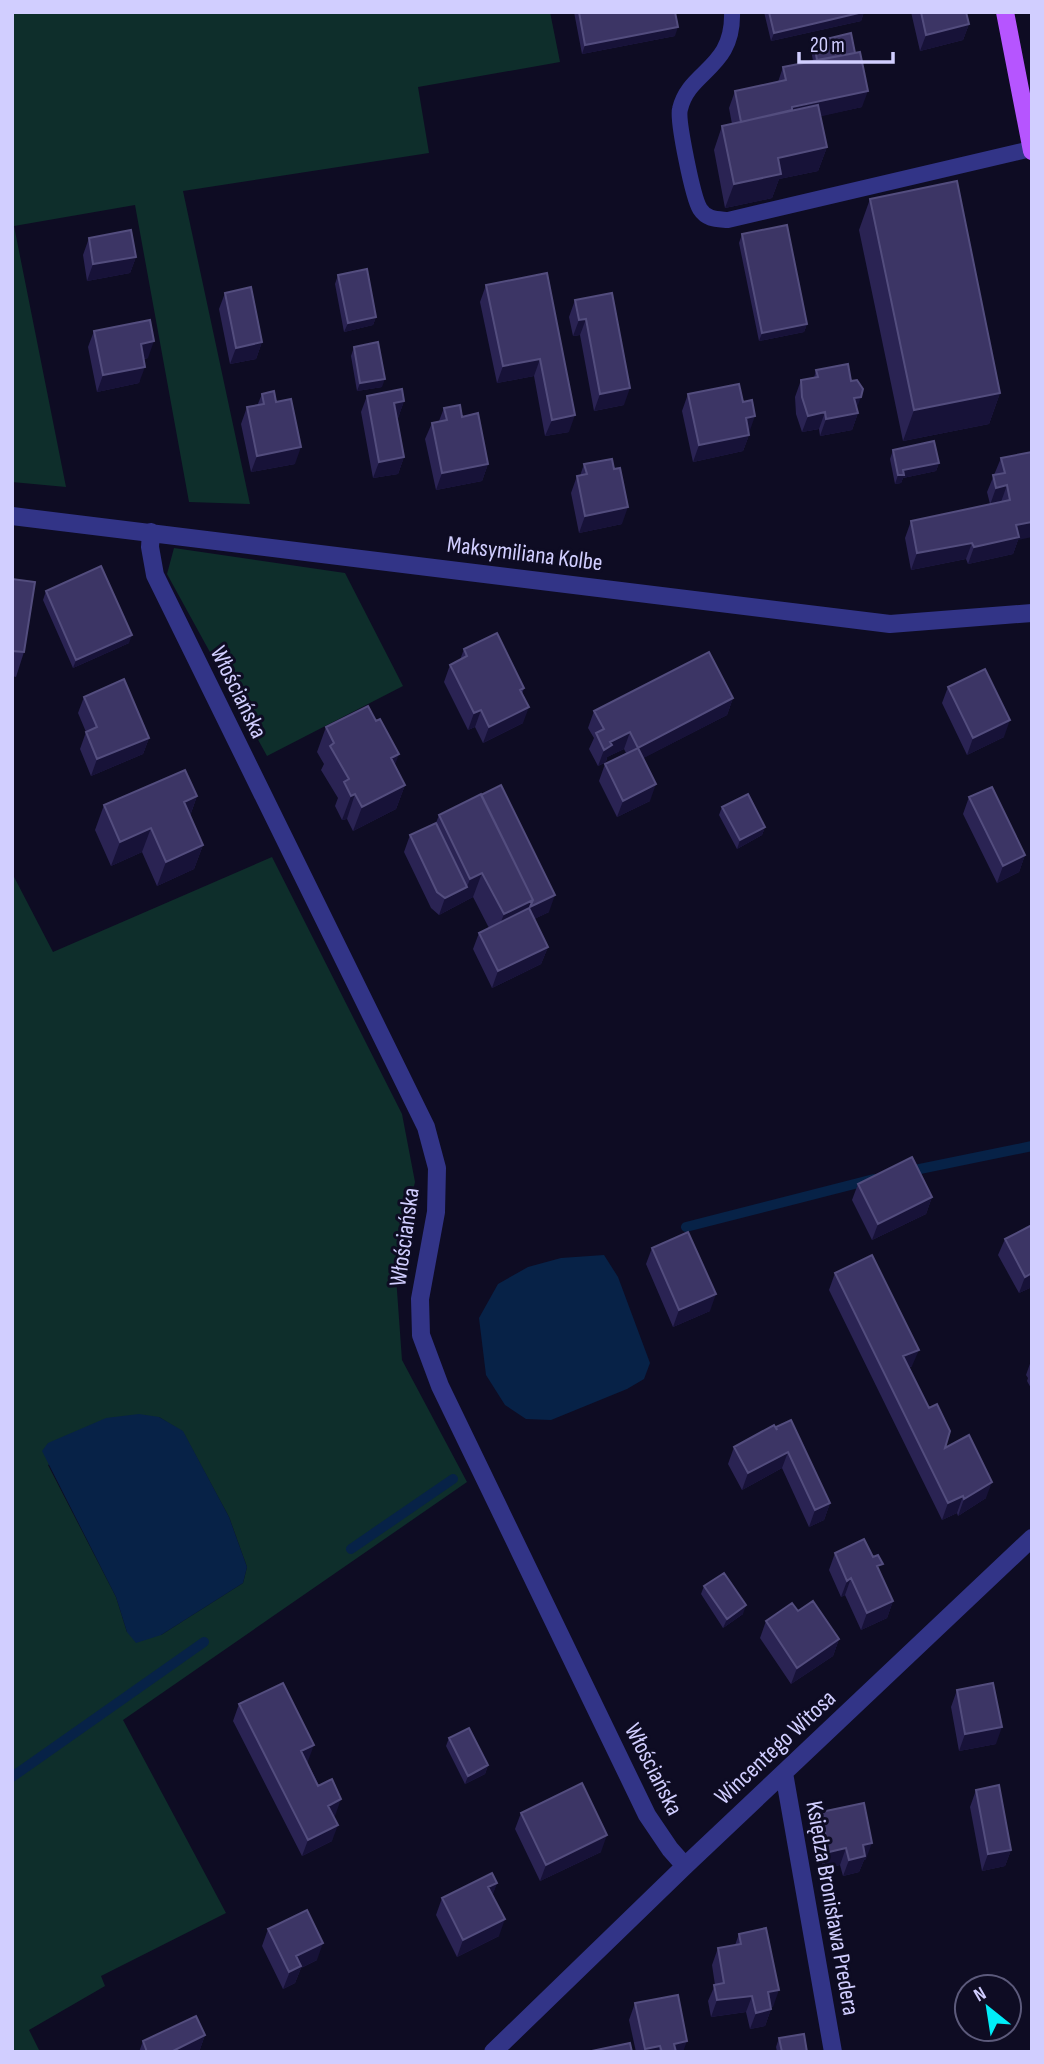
<svg xmlns="http://www.w3.org/2000/svg" width="1044" height="2064" viewBox="0 0 1044 2064" font-family="'Sofia Sans Condensed',sans-serif">
<style>
.green{fill:#0e2e2b;fill-rule:evenodd}
.water{fill:#072247}
.lines{fill:none;stroke-linecap:round;stroke-linejoin:round}
.stream{stroke:#072247;stroke-width:10}
.service{stroke:#323487;stroke-width:16}
.minor{stroke:#323487;stroke-width:18}
.primary{stroke:#b655ff;stroke-width:18}
.wall{fill:#2a2353}
.shaded-wall{fill:#171238}
.building{fill:#3c3565;stroke:#534d7e;stroke-width:2}
.labels{text-anchor:middle;stroke-width:6;stroke-linejoin:round;paint-order:stroke}
.street-label{font-size:24px;fill:#d1ceff;stroke:#0e0c23}
</style>
<rect width="100%" height="100%" fill="#0e0c23"/>
<path class="green" d="M12,12h538l10,50 -142,25 11,66 -246,38 67,313 -61,-2 -54,-297 -121,21 52,261 -54,-5z
M174,548l171,25 58,113 -136,70 -100,-182z
M272,857l130,257 13,68 -20,81 7,97 65,122 -344,238 103,193 -125,63 4,10 -76,44 11,22h-28v-1179l41,79zM159,1417l24,15 46,85 18,50 -4,16 -82,52 -34,-3 -11,-35 -68,-132z"/>
<path class="water" d="M604,1255l14,22 32,86 -6,16 -17,10 -76,31 -25,-1 -21,-14 -19,-30 -7,-57 19,-34 30,-17 33,-9z
M139,1414l20,3 24,14 46,86 18,50 -4,16 -82,52 -25,8 -9,-11 -11,-35 -74,-146 6,-8 58,-25z"/>
<g class="lines">
<path class="stream" d="M905,1172l127,-26
M686,1227l188,-48
M351,1549l102,-70
M12,1777l192,-135"/>
<path class="service" d="M732,12c2,57 -43,58 -52,97 -3,11 13,89 20,100 7,11 17,10 28,11l303,-71"/>
<path class="minor" d="M12,516l878,108 142,-11
M151,532l-1,15 5,28 271,552 11,41 -1,44 -16,87 1,36 19,51 207,429 23,34 15,17
M784,1773l49,279
M493,2052l192,-186 347,-328"/>
<path class="primary" d="M1005,12l27,139"/>
</g>
<path class="wall" d="M574,12h101v24l-93,18z
M764,12h100l-3,9 -90,20z
M911,12h55l3,12 -6,16 -43,11z
M814,42l48,65 -42,9 7,31 -9,24 -39,8 -7,19 -47,10 -11,-58 8,-24 10,-2 -3,-16 6,-17 43,-9 5,-15 30,-6 -2,-11z
M870,199l130,194 -11,31 -86,17 -44,-211z
M742,234l65,90 -3,8 -45,9 -20,-98z
M89,238l47,19 -6,16 -43,8 -4,-26z
M547,273l22,159 -24,4 -11,-60 -37,7 -17,-81 6,-17z
M338,275l38,42 -3,8 -29,7 -9,-48z
M225,293l37,49 -6,17 -26,5 -11,-55z
M612,293l12,112 -30,6 -14,-76 -7,1 -4,-19 6,-17z
M94,331l54,27 -4,1 -5,24 -42,9 -9,-45z
M354,347l28,40 -25,4 -6,-35z
M816,370l41,39 1,4 -6,17 -32,6 -1,-7 -17,3 -6,-18 -1,-17 6,-17 13,-2z
M262,394l14,8 19,62 -44,8 -10,-48 6,-17 10,-1z
M688,394l61,39v2l-6,16 -50,11 -11,-51z
M367,396l37,5 -6,17h-2l8,39 -6,17 -25,4 -12,-66z
M444,408l18,9 26,47 -6,17 -46,9 -11,-51 7,-16 7,-2z
M893,450l46,13 -3,8 -33,7 -2,5 -6,1 -5,-25z
M1032,452l-14,88 -5,14 -45,10 -2,-5 -55,11 -6,-32 6,-17 79,-17 -3,-12 14,-34z
M584,464l38,60 -43,9 -8,-40 6,-17h3z
M12,579l12,73 -8,25 -4,-1z
M46,591l83,52 -56,25 -30,-68z
M464,649l60,39 -2,6 1,29 -40,20 -8,-16 -7,3 -24,-48 6,-17 10,-5z
M948,687l56,50 -37,18 -25,-52z
M84,697l65,41 -6,16 -52,22 -11,-27 6,-17 -8,-19z
M733,698l-6,17 -84,43 7,43 -33,16 -18,-36 6,-17 21,-11 -2,-4 -17,8 -1,5 -8,4 -9,-17 5,-11 -6,-10 6,-17z
M326,727l69,38 10,20 -9,24 -43,22 -6,-12 -5,1 -7,-14 3,-8 -17,-28 3,-6 -7,-12z
M197,796l-7,20 13,29 -9,24 -37,17 -15,-34 -31,14 -16,-36 9,-25z
M969,797l56,58 -6,17 -22,11 -34,-69z
M722,807l43,20 -3,8 -25,14 -18,-34z
M439,815l110,97 -15,7 14,28 -7,17 -49,24 -19,-39 6,-16 10,-5 -16,-31 -34,18 -8,-7 -27,-56 6,-17 26,-12z
M858,1184l74,13 -6,17 -54,26 -20,-40z
M1005,1239l27,48 -13,6 -21,-38z
M652,1248l58,63 -37,16 -27,-63z
M835,1273l77,93 -3,2 36,80 41,50 -28,18 -1,-3 -15,7 -113,-230z
M1032,1358v32l-5,-9 1,-3 -2,-3z
M774,1425l56,78 -6,17 -15,7 -27,-59 -40,22 -14,-26 6,-17z
M835,1553l45,19 13,29 -6,17 -26,12 -16,-35 -4,2 -12,-27z
M704,1586l39,28 -20,14 -22,-34z
M798,1611l41,28 -6,17 -42,28 -31,-46 6,-17z
M957,1690l39,54 -37,7 -8,-44z
M239,1704l69,57 -1,1 28,54h-1l-2,25 -30,15 -69,-135z
M449,1738l39,27 -3,9 -20,10 -19,-38z
M976,1790l35,60 -6,16 -23,5 -12,-64z
M821,1812l45,47 -2,1 -5,12 -16,4 -3,-11 -17,4 -8,-40z
M521,1813l80,39 -61,29 -25,-52z
M497,1883l-5,12 7,41 -42,21 -21,-42 6,-17z
M268,1929l49,31 -16,8 -6,15 -12,6 -21,-43z
M739,1934l34,73h-2v2l-6,17 -15,3 -4,-17 -35,5 -3,-16 7,-16 -3,-20 6,-17 17,-3z
M635,2003l48,49h-47l-7,-32z
M205,2035l-6,17h-60l4,-11z
M779,2038l28,14h-30l-1,-5z"/>
<path class="shaded-wall" d="M864,12l-3,9 -90,20 3,-8z
M969,24l-6,16 -43,11 6,-16z
M678,27l-3,9 -93,18 3,-9z
M868,91l-6,16 -70,16v-16z
M827,147l-9,24 -39,8 -7,19 -47,10 9,-24 44,-26z
M136,257l-6,16 -43,8 6,-17z
M376,317l-3,8 -29,7 4,-9z
M586,319l-6,16 -7,1 6,-16z
M807,324l-3,8 -45,9 3,-8z
M154,341l-6,17 -13,2 6,-16z
M262,342l-6,17 -26,5 6,-16z
M540,359l-6,17 -37,7 6,-17z
M145,367l-6,16 -42,9 6,-17z
M385,379l-3,8 -25,4 3,-8z
M630,388l-6,17 -30,6 6,-17z
M1000,393l-11,31 -86,17 11,-31z
M861,397l-6,16 -1,-15z
M404,401l-6,17 -10,1 6,-16z
M825,412l-6,17 -17,3 6,-16z
M858,413l-6,17 -32,6 6,-17z
M575,415l-6,17 -24,4 7,-16z
M755,416l-6,17 -3,-15z
M749,435l-6,16 -50,11 6,-17z
M301,447l-6,17 -44,8 6,-16z
M404,457l-6,17 -25,4 6,-16z
M939,463l-3,8 -33,7 -2,5 -6,1 3,-9 5,-5z
M488,464l-6,17 -46,9 6,-17z
M1007,485l-6,17 -11,3 6,-17z
M628,507l-6,17 -43,9 6,-17z
M1032,522v15l-14,3 -5,14 -45,10 6,-17 42,-22z
M972,543l-6,16 -55,11 6,-17z
M132,635l-3,8 -56,25 3,-8z
M733,698l-6,17 -95,49 6,-16z
M529,707l-6,16 -40,20 6,-16z
M481,710l-6,17 -7,3 6,-17z
M1010,720l-6,17 -37,18 6,-17z
M630,732l-6,17 -17,8 -1,5 -8,4 6,-16 6,-8z
M149,738l-6,16 -52,22 6,-17z
M399,754l-9,24 1,-20z
M656,784l-6,17 -33,16 6,-16z
M405,785l-9,24 -43,22 9,-24z
M355,794l-8,25 -5,1 9,-24z
M197,796l-9,25 -4,-19z
M765,827l-3,8 -25,14 3,-9z
M151,828l-9,24 -31,14 9,-24z
M203,845l-9,24 -37,17 9,-24z
M1025,855l-6,17 -22,11 6,-17z
M482,873l-9,24 -34,18 6,-17 22,-11 3,-8z
M555,895l-6,17 -25,12 6,-17z
M533,900l-9,24 -29,14 9,-24z
M548,947l-7,17 -49,24 6,-17z
M932,1197l-6,17 -54,26 6,-16z
M1032,1273v14l-13,6 6,-16z
M716,1294l-6,17 -37,16 6,-17z
M919,1350l-7,16 -15,7 6,-17z
M788,1452l-6,16 -40,22 6,-17z
M992,1482l-6,16 -28,18 6,-17z
M963,1496l-6,17 -15,7 6,-17z
M830,1503l-6,17 -15,7 6,-17z
M851,1578l-6,17 -4,2 6,-16z
M893,1601l-6,17 -26,12 6,-17z
M746,1605l-3,9 -20,14 4,-9z
M839,1639l-6,17 -42,28 6,-16z
M1002,1727l-6,17 -37,7 6,-17z
M314,1745l-6,16 -13,7 6,-17z
M488,1765l-3,9 -20,10 3,-8z
M341,1799l-6,17 -13,6 6,-16z
M338,1825l-6,16 -30,15 6,-16z
M607,1835l-6,17 -61,29 6,-16z
M872,1843l-6,16 -2,1 -5,12 -16,4 6,-16 14,-15z
M846,1848l-6,17 -17,4 6,-17z
M1011,1850l-6,16 -23,5 6,-17z
M497,1883l-6,17 -3,-13z
M505,1919l-6,17 -42,21 6,-17z
M323,1943l-6,17 -16,8 -6,15 -12,6 13,-33z
M779,1990l-6,17 -12,2 7,-17z
M752,1996l-6,16 -35,5 6,-17z
M771,2009l-6,17 -15,3 6,-16z
M205,2035l-6,17h-28z
M687,2041l-4,11h-12l3,-8z
M660,2046l-2,6h-14l1,-3z"/>
<path class="building" d="M579,12h96l3,15 -93,18z
M769,12h94l-89,21z
M921,12h45l3,12 -43,11z
M851,33l4,20 -38,7 -3,-18z
M860,52l8,39 -76,16v3l-51,12 -6,-31 51,-11 -3,-13z
M818,105l9,42 -49,11 3,16 -47,10 -12,-58z
M957,181l43,212 -86,17 -44,-211z
M787,225l20,99 -45,9 -20,-99z
M131,230l5,27 -43,7 -4,-26z
M367,269l9,48 -28,6 -10,-48z
M547,273l28,142 -23,5 -12,-61 -37,7 -17,-81z
M251,287l11,55 -26,6 -11,-55z
M612,293l18,95 -30,6 -14,-75 -7,1 -4,-20z
M150,320l4,21 -13,3 4,23 -42,8 -9,-44z
M378,342l7,37 -25,4 -6,-36z
M848,364l3,17 6,-1 6,9 -2,8 -7,1 4,15 -32,6 -1,-7 -17,4 -6,-19 -1,-17 17,-3 -2,-7z
M739,384l4,18 9,-2 3,16 -9,2 3,17 -50,10 -11,-51z
M402,389l2,12 -10,2 10,54 -25,5 -12,-66z
M274,391l2,11 15,-3 10,48 -44,9 -10,-49 17,-3 -2,-10z
M460,405l2,12 16,-4 10,51 -46,9 -10,-50 15,-3 -3,-12z
M934,441l5,22 -36,7 1,5h-6l-5,-25z
M1032,452v70l-16,3 3,12 -45,10 -2,-4 -55,10 -6,-32 99,-21 -3,-15 -11,3 -3,-13 12,-2 -4,-15z
M612,459l2,10 6,-1 8,39 -43,9 -8,-40 10,-2 -3,-10z
M101,566l31,69 -56,25 -30,-69z
M12,579l23,3 -11,70 -12,-1z
M497,633l27,55 -4,2 9,17 -40,20 -8,-17 -7,3 -24,-48 17,-9 -3,-7z
M709,652l24,46 -95,50 -8,-16 -20,10 2,3 -8,5 -8,-17 8,-4 -10,-18z
M985,669l25,51 -37,18 -25,-51z
M124,679l25,59 -52,21 -11,-27 11,-5 -13,-30z
M368,706l8,15 4,-2 19,35 -8,4 14,27 -43,22 -7,-13 -4,2 -7,-14 5,-3 -19,-33 4,-3 -8,-16z
M638,748l18,36 -33,17 -18,-37z
M185,770l12,26 -13,6 19,43 -37,17 -15,-34 -31,14 -16,-37z
M501,785l54,110 -25,12 3,-7 -52,-105z
M992,787l33,68 -22,11 -34,-69z
M481,794l52,106 -29,14 -22,-41 -12,6 -31,-64z
M748,794l17,33 -25,13 -18,-33z
M436,823l31,64 -22,11 -8,-6 -27,-57z
M529,908l19,39 -50,24 -19,-38z
M912,1157l20,40 -54,27 -20,-40z
M1032,1225v48l-7,4 -20,-38z
M688,1232l28,62 -37,16 -27,-62z
M872,1255l47,95 -16,6 26,52 8,-4 13,27 -5,17 24,-13 23,47 -28,17 -1,-3 -15,7 -113,-230z
M791,1420l39,83 -15,7 -27,-58 -40,21 -14,-26 40,-22 3,5 -1,-3z
M864,1539l9,18 5,-2 5,9 -6,2 16,35 -26,12 -16,-35 -4,3 -12,-28z
M724,1573l22,32 -19,14 -23,-33z
M813,1601l26,38 -42,29 -31,-47 26,-18 6,8z
M283,1683l31,62 -13,6 17,35 14,-7 9,20 -13,7 10,19 -30,15 -69,-136z
M993,1683l9,44 -37,7 -8,-44z
M469,1728l19,37 -20,11 -19,-38z
M582,1783l25,52 -61,30 -25,-52z
M999,1785l12,65 -23,4 -12,-64z
M864,1803l8,40 -9,2 2,11 -16,4 -3,-12 -17,4 -8,-40z
M492,1873l5,10 -9,4 17,32 -42,21 -21,-42z
M307,1910l16,33 -27,13 5,10 -12,6 -21,-43z
M766,1928l13,62 -11,2 3,17 -15,4 -4,-17 -35,4 -3,-15 10,-2 -6,-35 23,-4 -2,-10z
M678,1995l9,46 -13,3 2,8h-14l-2,-6 -15,3 -10,-46z
M196,2016l9,19 -34,17h-24l-4,-11z
M804,2034l3,18h-25l-3,-14z
M630,2043l2,9h-45z"/>
<g class="labels">
<g class="street-label">
<text transform="translate(525 553) rotate(7)" y="8">Maksymiliana Kolbe</text>
<text transform="translate(239 692) rotate(64)" y="8">Włościańska</text>
<text transform="translate(404 1237) rotate(-82)" y="8">Włościańska</text>
<text transform="translate(775 1747) rotate(-43)" y="8">Wincentego Witosa</text>
<text transform="translate(654 1769) rotate(63)" y="8">Włościańska</text>
<text transform="translate(833 1908) rotate(80)" y="8">Księdza Bronisława Predera</text>
</g>
</g>
<rect width="1044" height="2064" fill="none" stroke="#d1ceff" stroke-width="28"/>
<g transform="translate(988 2008) rotate(330)"><circle r="33" fill="#0e0c23" stroke="#5c5a7b" stroke-width="2"/>
<path d="M0-5L12 26L0 18L-12 26Z" fill="#00eef9"/>
<text y="-10" font-size="19" font-weight="bold" text-anchor="middle" fill="#d1ceff">N</text>
</g>
<path d="M799 52v10h94v-10" fill="none" stroke="#d1ceff" stroke-width="3.5"/>
<text x="810" y="52" font-size="21" fill="#d1ceff" stroke="#0e0c23" stroke-width="5" paint-order="stroke">20 m</text>
</svg>
